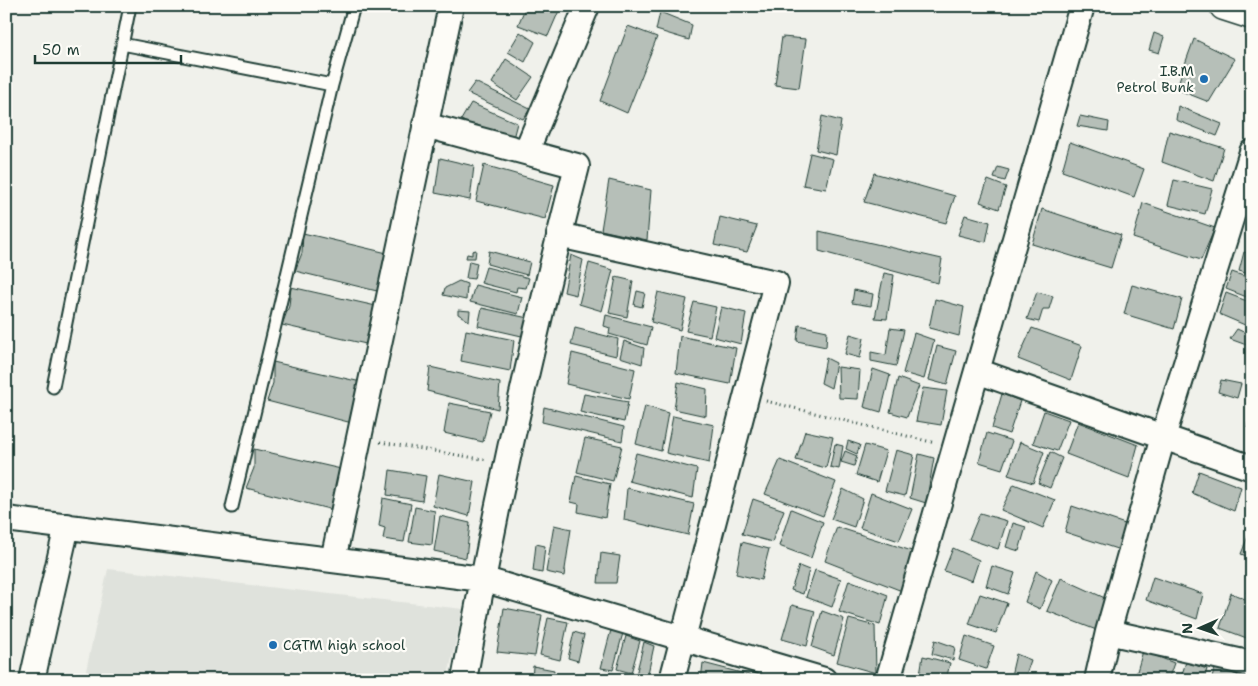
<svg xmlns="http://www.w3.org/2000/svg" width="1258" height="686" viewBox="0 0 1258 686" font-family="'Shantell Sans',sans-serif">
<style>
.built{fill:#dfe2dc}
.building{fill:#b6bfb8;stroke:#1f3d34}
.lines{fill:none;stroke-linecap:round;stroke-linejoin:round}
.service-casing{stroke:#1f3d34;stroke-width:15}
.minor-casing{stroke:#1f3d34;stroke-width:28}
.primary-casing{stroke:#1f3d34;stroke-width:31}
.path{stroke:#1f3d34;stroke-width:3;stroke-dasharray:1 4;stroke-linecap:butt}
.service{stroke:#fdfcf7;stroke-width:11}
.minor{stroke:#fdfcf7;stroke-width:24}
.primary{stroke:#fdfcf7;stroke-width:28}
.poi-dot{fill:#1f6fb2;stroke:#fdfcf7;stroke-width:2}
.labels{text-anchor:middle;stroke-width:4.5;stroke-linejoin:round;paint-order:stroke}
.poi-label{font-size:14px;fill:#1f3d34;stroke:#fdfcf7;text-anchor:end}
</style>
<rect width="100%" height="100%" fill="#f0f1eb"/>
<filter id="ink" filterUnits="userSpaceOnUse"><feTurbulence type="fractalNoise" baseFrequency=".02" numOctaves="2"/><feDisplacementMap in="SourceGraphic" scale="10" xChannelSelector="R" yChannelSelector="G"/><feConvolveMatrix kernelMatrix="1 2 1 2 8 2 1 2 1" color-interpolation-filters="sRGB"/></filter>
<g filter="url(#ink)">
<path class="built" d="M108,569l355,40 -16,71h-363z"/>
<path class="building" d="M526,6h35l-13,30 -30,-11z
M661,6h17l-1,4z
M660,12l32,13 -3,15 -33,-10z
M628,26l29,11 -30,76 -27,-12z
M520,32l15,10 -10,20 -17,-10z
M1154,33l10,4 -5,16 -10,-3z
M782,37l24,2 -7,49 -24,-3z
M1194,39l41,20 -26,43 -33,-13z
M506,59l27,18 -16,23 -25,-17z
M475,82l55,27 -7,10 -56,-26z
M471,103l46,20 -5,19 -51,-22z
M1178,106l44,18 -5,12 -41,-16z
M822,116l19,5 -5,34 -20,-5z
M1080,116l29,6 -1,9 -31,-5z
M1169,131l55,17 -10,33 -52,-19z
M1070,142l74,27 -10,28 -72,-26z
M810,153l23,6 -7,30 -23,-4z
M440,158l34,8 -4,34 -35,-7z
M484,165l70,20 -9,34 -69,-18z
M998,167l11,3 -4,11 -11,-3z
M874,173l81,23 -9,27 -82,-21z
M609,180l42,10 -4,50 -46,-10z
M988,180l18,7 -7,22 -19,-7z
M1174,180l38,9 -7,25 -37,-9z
M1143,203l72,25 -14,32 -68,-22z
M1042,209l79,26 -10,33 -79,-24z
M965,215l25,7 -4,20 -28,-7z
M720,217l37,9 -10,26 -33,-7z
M819,231l123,28 -4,24 -119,-32z
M303,233l84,20 -2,20 -8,18 -82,-20 7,-18z
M476,250l-1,8h-9l1,-4 5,1v-4z
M489,251l41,11 -3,13 -40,-11z
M1244,252l8,2v21l-13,-4z
M571,255l12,5 -7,35 -12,-3z
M469,261l8,2 -3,16 -8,-1z
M589,263l24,7 -11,41 -23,-7z
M486,267l43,11 -3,10 -9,-1 -1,5 -35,-9z
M1232,272l20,7v20l-26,-10z
M884,273l10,2 -7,44 -12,-1z
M616,277l17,4 -6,36 -18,-4z
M459,281l8,3 -1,16 -23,-5 2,-7z
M475,285l47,12 -4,17 -48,-12z
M1132,285l50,14 -8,30 -50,-15z
M291,287l85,19 -10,38 -84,-19 7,-19z
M854,290l19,4 -2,12 -19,-3z
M637,291l8,2 -3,14 -8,-2z
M658,292l29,7 -7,31 -29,-8z
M1037,292l16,4 -4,13h-6l-4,13 -12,-3z
M1226,293l26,10v25l-33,-14z
M935,299l29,8 -5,29 -30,-8z
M694,302l22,5 -6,29 -24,-5z
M721,307l25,6 -5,31 -27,-7z
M482,308l46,10 -2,19 -48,-11z
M458,310l12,1 -1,10 -11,-7z
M606,315l45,12 -4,18 -38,-11 1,-6 -6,-2z
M799,325l28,6 -1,16 -29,-6z
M575,328l43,11 -2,17 -45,-11z
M890,328l14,2 -8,36 -25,-5v-9l15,3z
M1032,328l50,18 -11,34 -53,-21z
M1237,329l15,7v11l-22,-8z
M466,330l48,10 -4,31 -49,-10z
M914,333l20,7 -10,39 -21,-6z
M850,334l14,4 -4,20 -15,-4z
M680,336l56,12 -6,36 -54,-11z
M624,341l20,7 -2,16 -22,-7z
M937,346l19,5 -9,34 -18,-5z
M572,353l63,16 -6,30 -63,-15z
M826,358l10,5 -5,25 -10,-5z
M273,362l88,20 -9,41 -85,-22 6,-18z
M430,367l70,16 -2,26 -71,-18z
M838,367l22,3 -2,29 -19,-1z
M873,369l17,6 -9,37 -17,-5z
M898,378l21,8 -12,31 -17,-5z
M1221,380l20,4 -4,14 -19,-6z
M678,382l29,7 -1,27 -32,-7z
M923,388l24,3 -6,34 -25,-4z
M584,394l44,8 -4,20 -44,-10z
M1002,394l18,7 -11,33 -17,-6z
M449,403l41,8 -7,31 -39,-9z
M645,406l23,7 -7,38 -25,-7z
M544,407l80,20 -2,14 -80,-19z
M1252,409v20l-5,-2z
M1044,411l25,9 -12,31 -24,-8z
M673,416l41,9 -5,38 -43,-10z
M1078,422l60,23 -9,33 -63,-24z
M805,431l28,6 -7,31 -30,-8z
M987,433l25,8 -10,28 -23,-7z
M585,438l37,8 -9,35 -36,-9z
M848,441l12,4 -3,9 -11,-5z
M1020,442l24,10 -11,31 -25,-8z
M835,444l8,2 -4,23 -9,-2z
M865,445l21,6 -9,31 -21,-7z
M254,449l87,20 -8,41 -87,-22 8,-20z
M896,450l18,5 -9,41 -20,-5z
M845,451l12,5 -3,10 -13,-4z
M1050,452l12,6 -12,30 -12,-5z
M636,453l61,16 -4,29 -64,-17z
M919,454l15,4 -8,45 -16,-5z
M780,460l56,22 -13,34 -58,-22z
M390,470l36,6 -4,25 -35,-6z
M1199,471l42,16 -7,24 -42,-18z
M439,474l36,8 -6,34 -36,-10z
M576,476l34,8 -5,34 -27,-6 1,-8 -8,-2z
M1014,484l41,16 -12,28 -42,-18z
M627,488l67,16 -6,31 -64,-15z
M843,489l20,10 -9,28 -23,-8z
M871,493l41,16 -13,32 -39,-13z
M383,498l28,6 -7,38 -21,-3 2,-11 -6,-2z
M753,499l31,11 -12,32 -30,-8z
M1072,506l53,18 -5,26 -55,-18z
M415,507l20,4 -3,34 -23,-3z
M791,509l32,13 -12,36 -32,-12z
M980,513l27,8 -9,28 -29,-10z
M440,516l30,7 -4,35 -32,-7z
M1013,523l13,4 -7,24 -13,-4z
M554,525l17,4 -7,47 -18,-4z
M1252,526v32l-11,-4z
M837,527l78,25 -13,39 -77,-30z
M742,542l27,7 -8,31 -25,-6z
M536,544l9,2 -3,27 -9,-2z
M953,548l26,12 -7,21 -28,-10z
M601,553l19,3 -4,27h-18z
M799,566l10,4 -6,24 -12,-4z
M992,566l23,7 -7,21 -22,-8z
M815,570l26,9 -9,28 -26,-10z
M1036,571l16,9 -12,29 -15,-7z
M1252,576v19l-6,-2z
M1153,577l50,17 -6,25 -51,-19z
M1061,578l46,21 -8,32 -52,-20z
M849,580l39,15 -8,30 -41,-13z
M1231,593l21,9v38l-32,-12z
M980,594l27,9 -11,30 -27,-9z
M792,605l23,6 -8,35 -25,-7z
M504,608l38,7 -7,41 -38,-4z
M822,611l22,8 -10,36 -22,-8z
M548,618l20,4 -8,38 -20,-5z
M849,619l26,7 1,47 -39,-11z
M611,630l12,3 -10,37 -12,-2z
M574,632l10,3 -6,26 -10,-3z
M626,636l14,5 -9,32 -14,-4z
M966,636l28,10 -8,23 -27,-9z
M935,640l20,7 -2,13 -21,-6z
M644,642l10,4 -7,32 -11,-3z
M1143,651l31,12 -6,17h-27l-6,-2z
M1016,654l15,6 -7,20h-14z
M923,656l27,7 -4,17h-27z
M1186,662l21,7 -3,11h-24z
M703,663l58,15v2h-60z
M533,666l21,4 -1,10h-21z
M1216,666l25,11 -1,3h-29z"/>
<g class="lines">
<defs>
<path id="service" d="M122,44l210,41
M53,387l77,-381
M232,507l100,-422 22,-79"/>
<path id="minor" d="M425,125l152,41c-44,170 -82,342 -113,514
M526,152l61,-146
M1252,152l-89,285 89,31
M559,235l217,48 -104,397
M977,371l186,66 -55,195 -11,48
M6,519l476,60 342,101
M333,560l118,-554
M1108,632l144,32
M32,680l35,-154
M888,680l194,-674"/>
<path id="primary" d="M1224,6l28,9"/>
</defs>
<use href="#service" class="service-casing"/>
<use href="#minor" class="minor-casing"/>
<use href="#primary" class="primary-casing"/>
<path class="path" d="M766,401l169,42
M380,442l107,18"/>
<use href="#service" class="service"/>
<use href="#minor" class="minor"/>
<use href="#primary" class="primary"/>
</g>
</g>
<g class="poi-dot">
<circle cx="1204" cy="79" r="5"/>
<circle cx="273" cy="645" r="5"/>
</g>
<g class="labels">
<g class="poi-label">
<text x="1194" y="76">I.B.M<tspan x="1194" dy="16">Petrol Bunk</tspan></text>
<text x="283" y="650" text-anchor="start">CGTM high school</text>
</g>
</g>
<rect width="1258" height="686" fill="none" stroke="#fdfcf7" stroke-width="25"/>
<rect x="12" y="12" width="1233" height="661" fill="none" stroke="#1f3d34" stroke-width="2" filter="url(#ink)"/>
<g transform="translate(1200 628) rotate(268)" stroke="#fdfcf7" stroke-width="4" paint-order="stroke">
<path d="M0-4L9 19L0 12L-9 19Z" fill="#1f3d34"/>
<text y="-8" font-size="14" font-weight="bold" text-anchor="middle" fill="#1f3d34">N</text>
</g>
<path d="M35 55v8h146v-8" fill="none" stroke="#1f3d34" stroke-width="2.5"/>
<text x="42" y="55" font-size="15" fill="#1f3d34" stroke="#fdfcf7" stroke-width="4" paint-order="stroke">50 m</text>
</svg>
